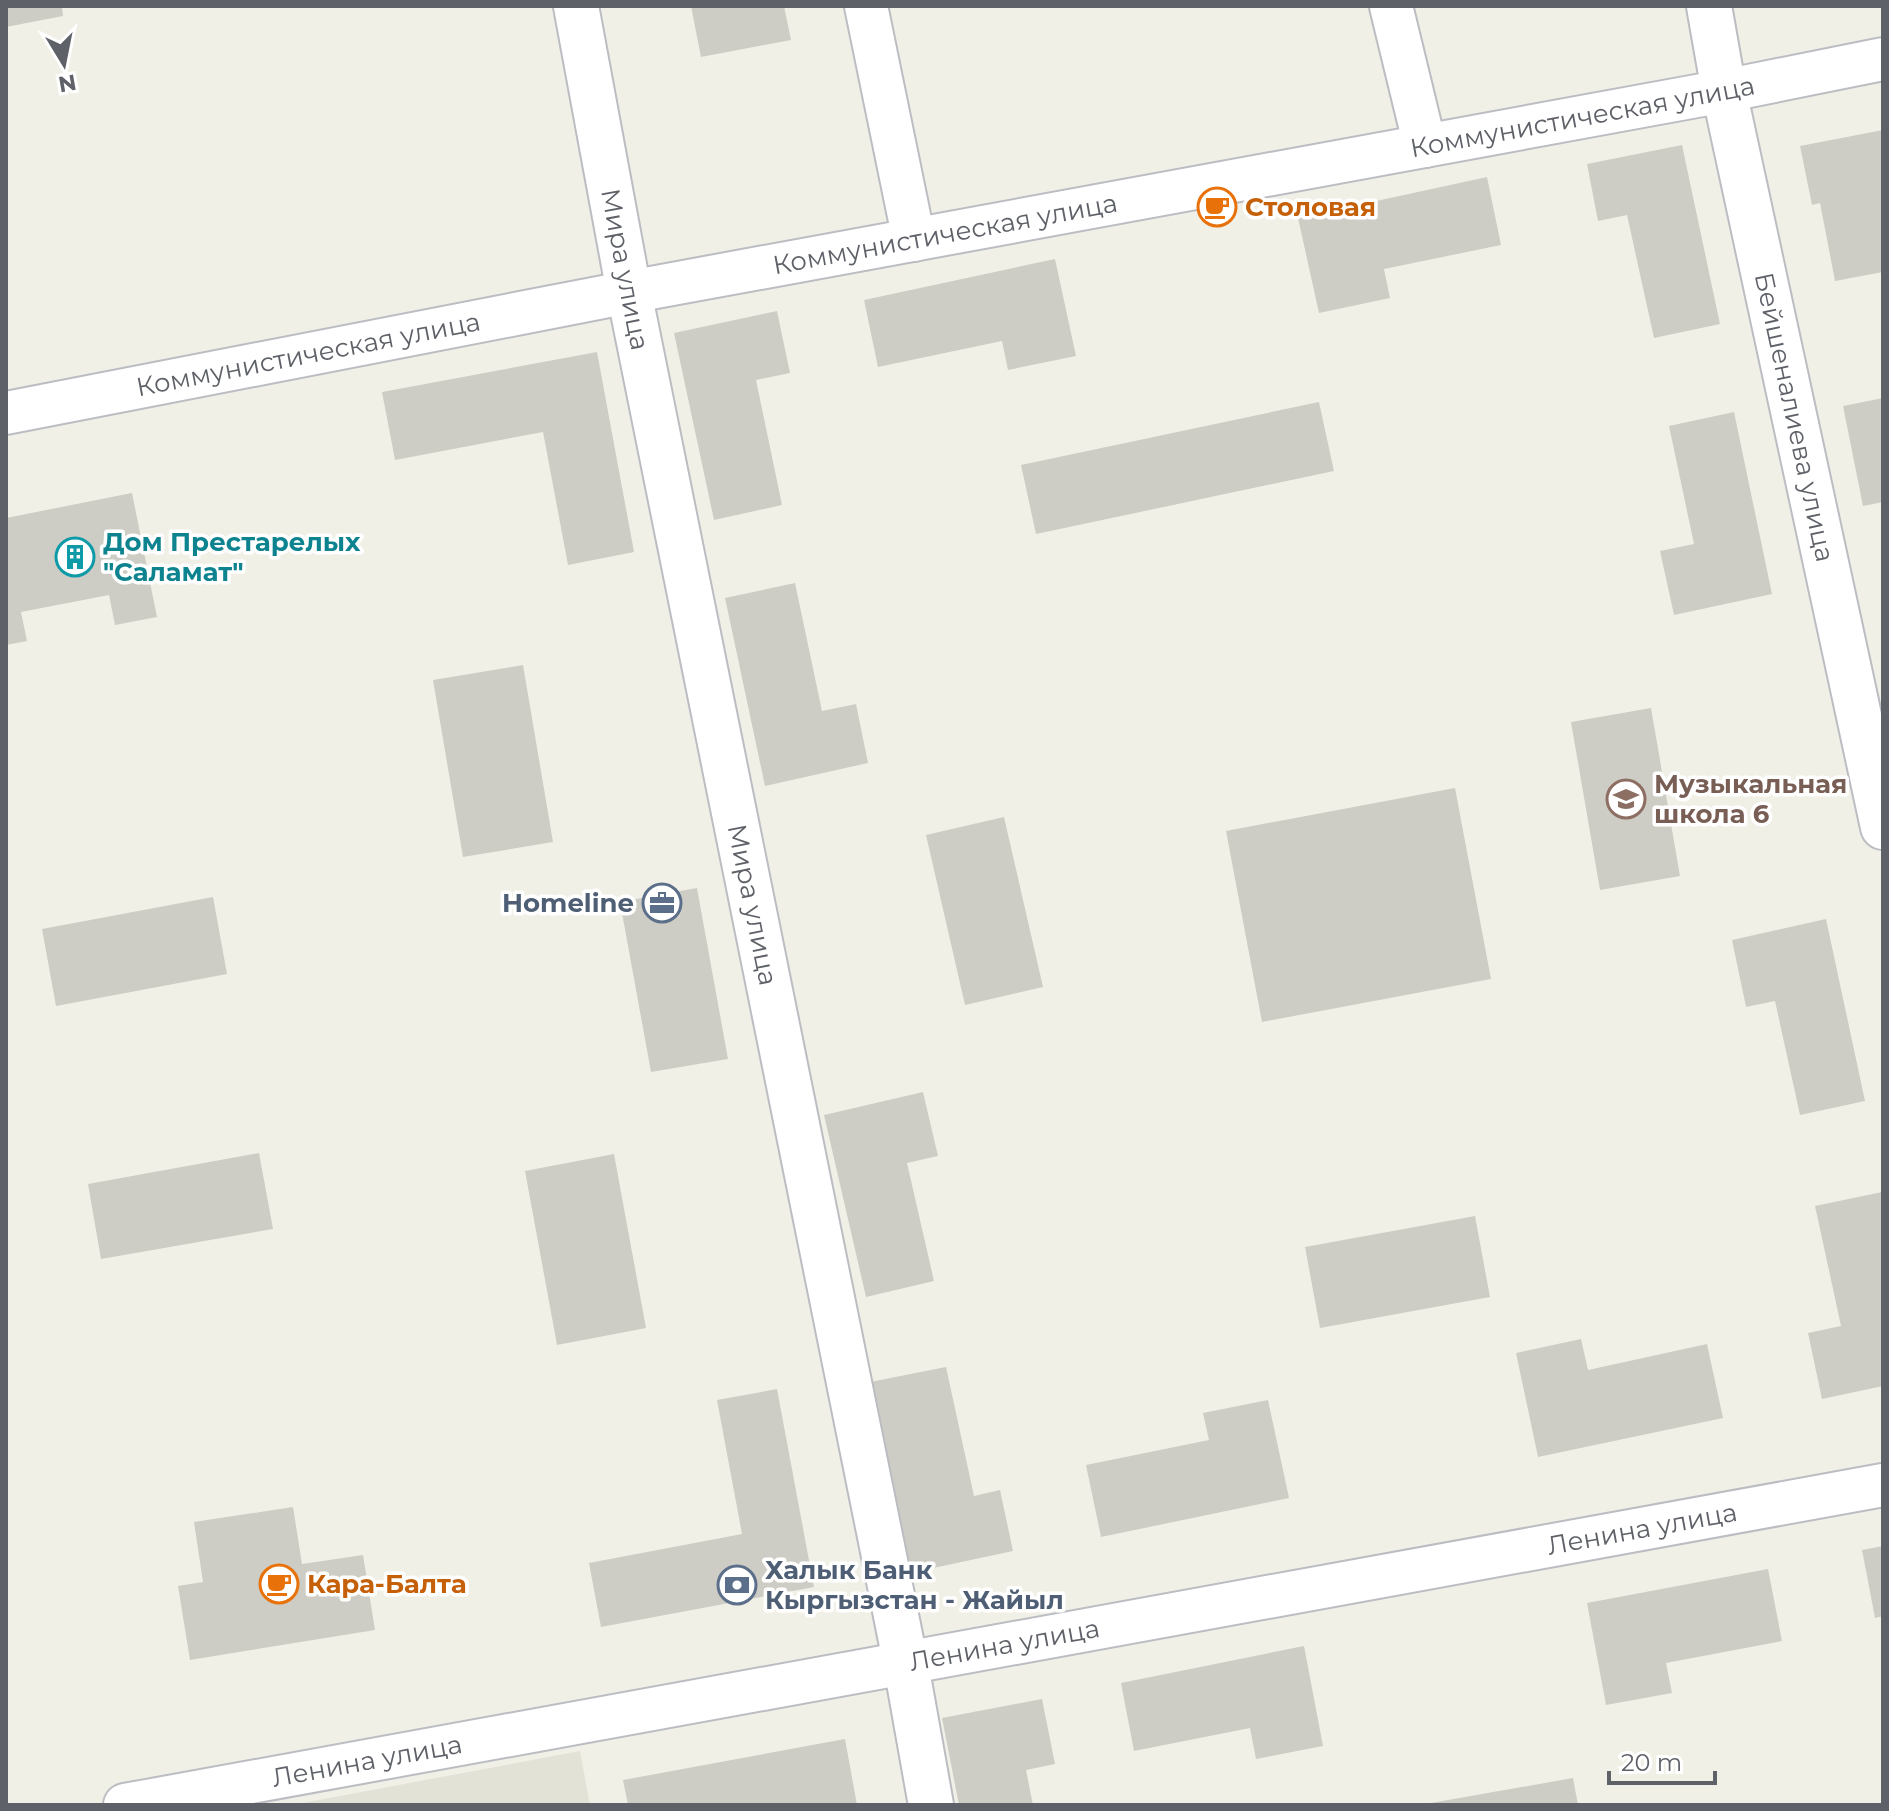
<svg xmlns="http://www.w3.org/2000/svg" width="1889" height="1811" viewBox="0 0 1889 1811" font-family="Montserrat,sans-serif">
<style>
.education{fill:#e3e2d7}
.building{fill:#cecdc5}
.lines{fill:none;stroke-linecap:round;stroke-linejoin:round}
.minor-casing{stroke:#bbbdc3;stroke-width:46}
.tertiary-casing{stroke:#bbbdc3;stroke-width:48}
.minor{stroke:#fff;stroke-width:42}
.tertiary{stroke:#fff;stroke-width:44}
.labels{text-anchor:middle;stroke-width:7;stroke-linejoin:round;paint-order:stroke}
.street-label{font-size:26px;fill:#5e6168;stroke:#fff}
.food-label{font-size:26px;font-weight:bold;fill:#c56008;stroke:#fff;text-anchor:start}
.culture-label{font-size:26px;font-weight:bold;fill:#0d838f;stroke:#fff;text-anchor:start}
.education-label{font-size:26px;font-weight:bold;fill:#785e54;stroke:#fff;text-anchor:start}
.service-label{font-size:26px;font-weight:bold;fill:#4e5e75;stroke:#fff;text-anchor:end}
</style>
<rect width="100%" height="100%" fill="#f1f0e7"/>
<path class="education" d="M580,1751l10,54h-298z"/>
<path class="building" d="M6,6h56l1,10 -57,11z
M691,6h93l7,34 -90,17z
M1883,130v60l-2,1 2,12v69l-48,9 -15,-78 -8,2 -12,-59z
M1682,145l38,179 -66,14 -27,-123 -29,6 -11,-57z
M1487,177l14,68 -117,24 6,29 -71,15 -21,-95z
M1055,259l21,97 -68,14 -6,-29 -124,26 -14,-67z
M777,311l13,62 -34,7 26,125 -68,15 -40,-187z
M597,352l37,200 -66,13 -25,-133 -148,28 -13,-68z
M1883,398v104l-20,4 -20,-100z
M1319,402l15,69 -298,63 -15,-69z
M1734,412l38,182 -98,21 -14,-64 34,-7 -25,-118z
M132,493l25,124 -42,8 -6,-30 -88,17 6,29 -21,4v-127z
M795,583l27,128 34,-7 12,59 -103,23 -40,-188z
M523,665l30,177 -90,15 -30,-177z
M1651,708l29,168 -80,14 -29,-168z
M1455,788l36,191 -229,43 -36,-191z
M1004,817l39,170 -78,18 -39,-170z
M697,888l31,171 -77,13 -31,-170z
M213,897l14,77 -171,32 -14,-77z
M1826,919l39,182 -65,14 -25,-114 -29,6 -14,-67z
M923,1092l15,64 -31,7 27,118 -68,16 -42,-182z
M259,1153l14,76 -172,30 -13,-75z
M614,1154l32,174 -89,17 -32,-174z
M1882,1192l1,194 -61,13 -14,-66 33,-7 -26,-120z
M1475,1216l15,81 -170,31 -15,-81z
M1581,1339l7,31 119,-26 16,74 -185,39 -22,-104z
M946,1367l28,129 26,-6 13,61 -103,22 -40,-191z
M777,1389l37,198 -213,40 -12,-64 153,-29 -25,-134z
M1268,1400l21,98 -188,39 -15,-72 123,-25 -6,-27z
M293,1507l9,57 61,-9 12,75 -185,30 -12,-74 25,-4 -9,-60z
M1883,1546v70l-8,2 -13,-68z
M1768,1569l14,72 -116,22 6,30 -66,12 -19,-102z
M1304,1646l19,100 -67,13 -6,-31 -116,23 -13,-68z
M1042,1699l13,65 -29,6 7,35h-74l-17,-87z
M845,1739l12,66h-229l-5,-25z
M1573,1778l5,27h-147v-2z"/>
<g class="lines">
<defs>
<g id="minor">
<path d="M866,6l48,234"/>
<path d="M1391,6l34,140"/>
<path id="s1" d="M6,413l623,-121 1095,-201 159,-32"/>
<path id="s2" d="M125,1805l1758,-320"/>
</g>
<g id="tertiary">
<path id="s3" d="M576,6l53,286 277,1373 25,140"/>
<path id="s4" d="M1709,6l15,85 159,736"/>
</g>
</defs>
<use href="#minor" class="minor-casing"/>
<use href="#tertiary" class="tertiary-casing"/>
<use href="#minor" class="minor"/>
<use href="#tertiary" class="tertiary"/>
</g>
<defs>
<symbol id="cafe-ring" viewBox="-11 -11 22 22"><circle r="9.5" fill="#fff" stroke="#e8710a" stroke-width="1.5"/><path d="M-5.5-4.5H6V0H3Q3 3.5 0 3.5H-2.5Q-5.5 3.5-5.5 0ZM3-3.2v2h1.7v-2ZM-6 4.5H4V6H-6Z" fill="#e8710a"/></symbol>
<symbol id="building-ring" viewBox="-11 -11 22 22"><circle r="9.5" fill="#fff" stroke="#0f9aa8" stroke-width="1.5"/><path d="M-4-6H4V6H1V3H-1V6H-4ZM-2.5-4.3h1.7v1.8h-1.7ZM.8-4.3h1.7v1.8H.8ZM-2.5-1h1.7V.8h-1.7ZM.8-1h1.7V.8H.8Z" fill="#0f9aa8"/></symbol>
<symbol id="school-ring" viewBox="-11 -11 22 22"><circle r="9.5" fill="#fff" stroke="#8d6e63" stroke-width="1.5"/><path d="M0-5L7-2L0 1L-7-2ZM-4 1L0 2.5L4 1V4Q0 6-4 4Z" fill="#8d6e63"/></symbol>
<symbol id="office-ring" viewBox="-11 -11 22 22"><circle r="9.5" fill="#fff" stroke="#5c6f8a" stroke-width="1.5"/><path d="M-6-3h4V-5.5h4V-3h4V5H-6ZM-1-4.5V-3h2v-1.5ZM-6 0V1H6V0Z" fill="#5c6f8a"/></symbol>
<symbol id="bank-ring" viewBox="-11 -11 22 22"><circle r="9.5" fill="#fff" stroke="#5c6f8a" stroke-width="1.5"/><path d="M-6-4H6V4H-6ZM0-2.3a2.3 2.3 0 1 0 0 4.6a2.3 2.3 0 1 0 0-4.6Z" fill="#5c6f8a"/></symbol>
</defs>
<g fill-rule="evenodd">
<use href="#cafe-ring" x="1195" y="185" width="44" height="44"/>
<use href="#building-ring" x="53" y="535" width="44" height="44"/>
<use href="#school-ring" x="1604" y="777" width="44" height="44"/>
<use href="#office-ring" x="640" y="881" width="44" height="44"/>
<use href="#cafe-ring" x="257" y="1562" width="44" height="44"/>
<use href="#bank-ring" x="715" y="1563" width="44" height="44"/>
</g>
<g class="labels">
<g class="street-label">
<text dy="9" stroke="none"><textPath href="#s1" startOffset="1604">Коммунистическая улица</textPath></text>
<text dy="9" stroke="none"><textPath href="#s1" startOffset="956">Коммунистическая улица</textPath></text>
<text dy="9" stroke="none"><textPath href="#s3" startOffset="268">Мира улица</textPath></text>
<text dy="9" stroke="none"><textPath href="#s1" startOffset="308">Коммунистическая улица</textPath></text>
<text dy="9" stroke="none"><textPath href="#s4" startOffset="420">Бейшеналиева улица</textPath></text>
<text dy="9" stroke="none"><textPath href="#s3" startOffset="916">Мира улица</textPath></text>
<text dy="9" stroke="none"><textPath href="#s2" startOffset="1542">Ленина улица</textPath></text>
<text dy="9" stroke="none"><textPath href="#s2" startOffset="894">Ленина улица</textPath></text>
<text dy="9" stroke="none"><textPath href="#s2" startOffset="246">Ленина улица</textPath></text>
</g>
<g class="food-label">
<text x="1245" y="216">Столовая</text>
<text x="307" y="1593">Кара-Балта</text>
</g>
<g class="culture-label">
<text x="103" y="551">Дом Престарелых<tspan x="103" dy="30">"Саламат"</tspan></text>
</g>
<g class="education-label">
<text x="1654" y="793">Музыкальная<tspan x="1654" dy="30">школа 6</tspan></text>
</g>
<g class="service-label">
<text x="634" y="912">Homeline</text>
<text x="765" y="1579" text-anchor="start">Халык Банк<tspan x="765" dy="30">Кыргызстан - Жайыл</tspan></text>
</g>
</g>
<rect width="1889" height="1811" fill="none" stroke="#5e6168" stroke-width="16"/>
<g transform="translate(64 64) rotate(170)" stroke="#ffffff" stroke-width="6" paint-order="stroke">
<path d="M0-6L14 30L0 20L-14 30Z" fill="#5e6168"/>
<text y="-12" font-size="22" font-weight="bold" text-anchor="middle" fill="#5e6168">N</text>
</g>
<path d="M1609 1771v12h106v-12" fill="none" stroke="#5e6168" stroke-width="4"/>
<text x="1621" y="1771" font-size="24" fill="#5e6168" stroke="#ffffff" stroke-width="6" paint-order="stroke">20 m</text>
</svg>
